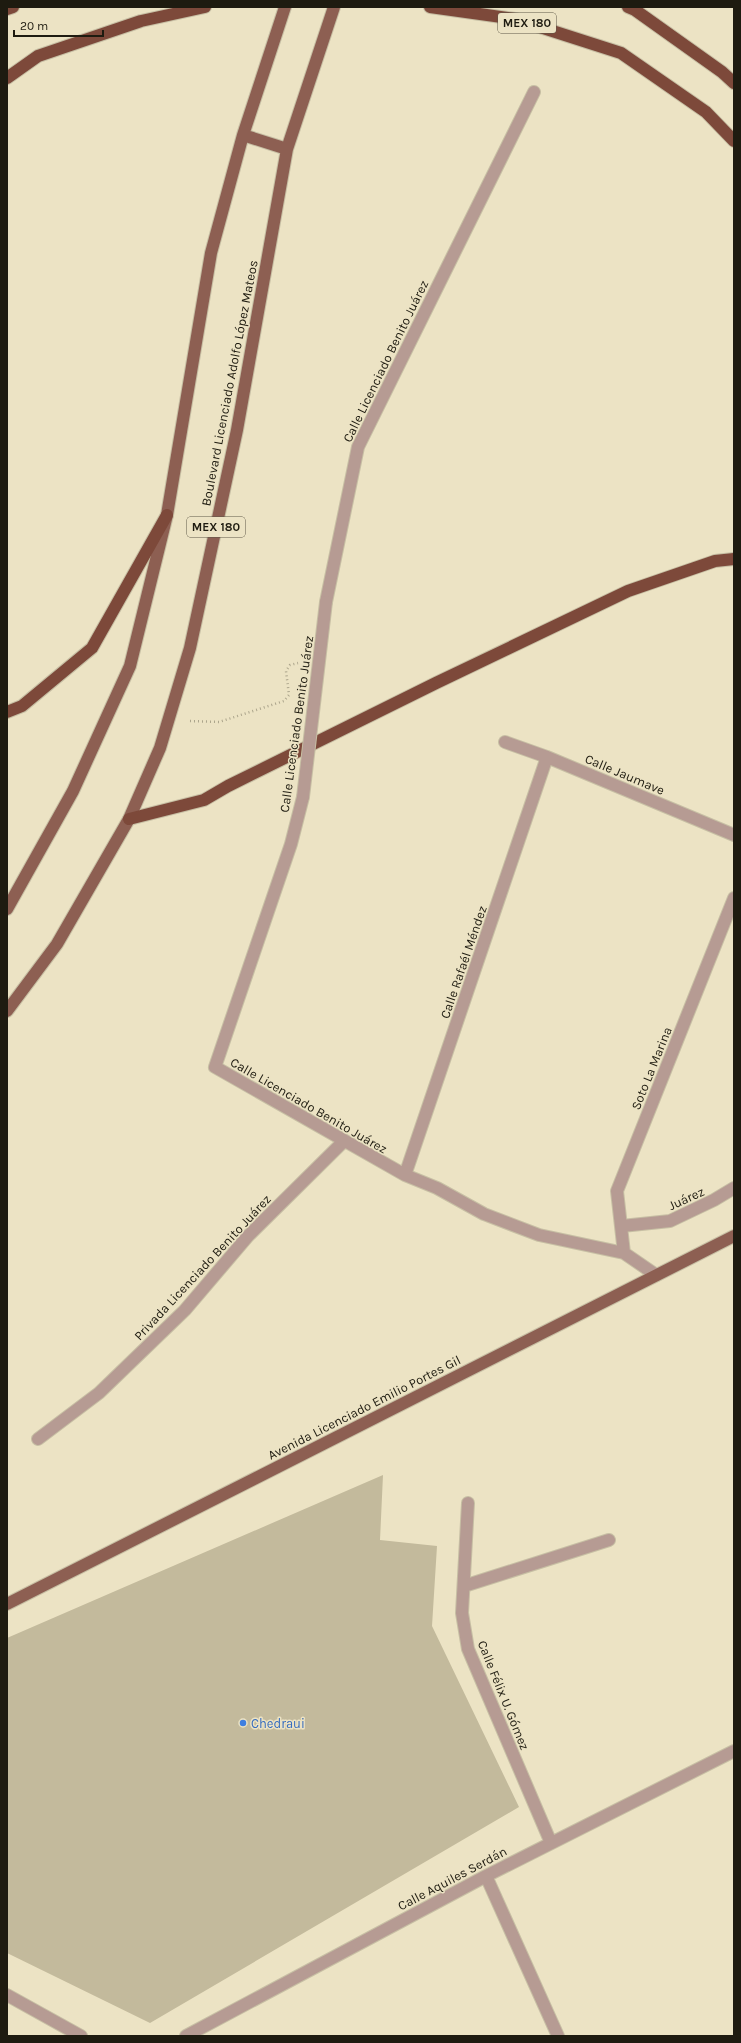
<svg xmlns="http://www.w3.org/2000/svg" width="741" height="2043" viewBox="0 0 741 2043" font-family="Karla,sans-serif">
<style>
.building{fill:#c3ba9c}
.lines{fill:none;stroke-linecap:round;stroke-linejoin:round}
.minor-casing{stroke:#c7bfa4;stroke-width:14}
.major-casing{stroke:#c7bfa4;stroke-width:14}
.highway-casing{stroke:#c7bfa4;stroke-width:14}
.path{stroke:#aca58c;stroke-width:2.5;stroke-dasharray:1 3;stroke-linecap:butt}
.minor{stroke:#b69b93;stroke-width:12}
.major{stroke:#8d5f52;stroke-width:12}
.highway{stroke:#7d493a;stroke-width:12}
.minor-bridge-casing{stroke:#c7bfa4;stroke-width:14;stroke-linecap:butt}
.minor-bridge{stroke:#b69b93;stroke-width:12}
.shop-dot{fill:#3f7fe0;stroke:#ece3c4;stroke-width:1.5}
.labels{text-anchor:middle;stroke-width:3;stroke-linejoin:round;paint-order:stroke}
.shield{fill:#ece3c4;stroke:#5c5746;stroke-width:1}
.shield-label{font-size:12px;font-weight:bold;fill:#1e1b10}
.street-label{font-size:13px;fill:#1e1b10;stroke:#ece3c4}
.shop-label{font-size:13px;fill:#366cbe;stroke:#ece3c4;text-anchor:start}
</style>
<rect width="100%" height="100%" fill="#ece3c4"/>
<path class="building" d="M383,1475l-3,65 57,6 -5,80 87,181 -369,216 -143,-70v-315z"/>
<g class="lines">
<defs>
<path id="minor" d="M326,602l32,-155 176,-355
M505,742l42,15 187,78
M303,797l-12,47 -76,223 190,108 32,13 47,26 55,21 85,18 32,22
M405,1175l142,-418
M622,1226l48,-5 44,-21 20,-12
M624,1253l-7,-62 117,-293
M38,1439l61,-46 86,-83 63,-74 96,-95
M468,1503l-6,110 6,36 83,194
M464,1586l145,-46
M486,1876l72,160
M7,1995l74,41
M186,2036l300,-160 248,-125"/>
<path id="major" d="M243,135l44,14
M7,909l66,-118 57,-125 37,-151 44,-262 32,-118 42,-128
M7,1011l50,-67 72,-125 31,-71 30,-100 47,-218 50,-281 47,-142
M7,1604l727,-368"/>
<path id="highway" d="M430,7l85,12 106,34 85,59 28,29
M628,7l7,3 87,62 12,11
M7,9l6,-2
M7,78l31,-22 103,-35 64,-14
M7,712l15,-6 70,-58 75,-133
M129,819l75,-19 24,-14 208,-103 192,-92 87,-30 19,-2"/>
</defs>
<use href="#minor" class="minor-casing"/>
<use href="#major" class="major-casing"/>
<use href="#highway" class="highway-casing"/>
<path class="path" d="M190,721l29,1 65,-21 5,-6 -3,-24 4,-6 8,-2"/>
<use href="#minor" class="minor"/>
<use href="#major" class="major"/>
<use href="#highway" class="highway"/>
<defs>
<path id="minor-bridge" d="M303,797l23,-195"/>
</defs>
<use href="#minor-bridge" class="minor-bridge-casing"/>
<use href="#minor-bridge" class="minor-bridge"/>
</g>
<circle class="shop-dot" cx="243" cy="1723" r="4"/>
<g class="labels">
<g class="shield">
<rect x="498" y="13" width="58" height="20" rx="3"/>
<rect x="187" y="517" width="58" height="20" rx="3"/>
</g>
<g class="shield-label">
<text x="527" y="27">MEX 180</text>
<text x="216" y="531">MEX 180</text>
</g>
<g class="street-label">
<text transform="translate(385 361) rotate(-64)" y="5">Calle Licenciado Benito Juárez</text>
<text transform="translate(229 383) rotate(-79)" y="5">Boulevard Licenciado Adolfo López Mateos</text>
<text transform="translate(296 724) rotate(-82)" y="5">Calle Licenciado Benito Juárez</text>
<text transform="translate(625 774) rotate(23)" y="5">Calle Jaumave</text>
<text transform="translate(463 962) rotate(-71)" y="5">Calle Rafaél Méndez</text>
<text transform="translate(651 1068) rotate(-68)" y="5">Soto La Marina</text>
<text transform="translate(309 1105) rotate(30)" y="5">Calle Licenciado Benito Juárez</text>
<text transform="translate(686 1198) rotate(-25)" y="5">Juárez</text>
<text transform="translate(202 1267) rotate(-47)" y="5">Privada Licenciado Benito Juárez</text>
<text transform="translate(364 1407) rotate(-27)" y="5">Avenida Licenciado Emilio Portes Gil</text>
<text transform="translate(504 1695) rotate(68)" y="5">Calle Félix U. Gómez</text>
<text transform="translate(452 1878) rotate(-28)" y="5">Calle Aquiles Serdán</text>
</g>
<g class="shop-label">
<text x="251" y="1728">Chedraui</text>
</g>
</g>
<rect width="741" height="2043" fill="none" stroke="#1e1b10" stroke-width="16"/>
<path d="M14 30v6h89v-6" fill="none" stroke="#1e1b10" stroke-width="2"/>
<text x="20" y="30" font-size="12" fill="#1e1b10" stroke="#ece3c4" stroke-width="3" paint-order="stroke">20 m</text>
</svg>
